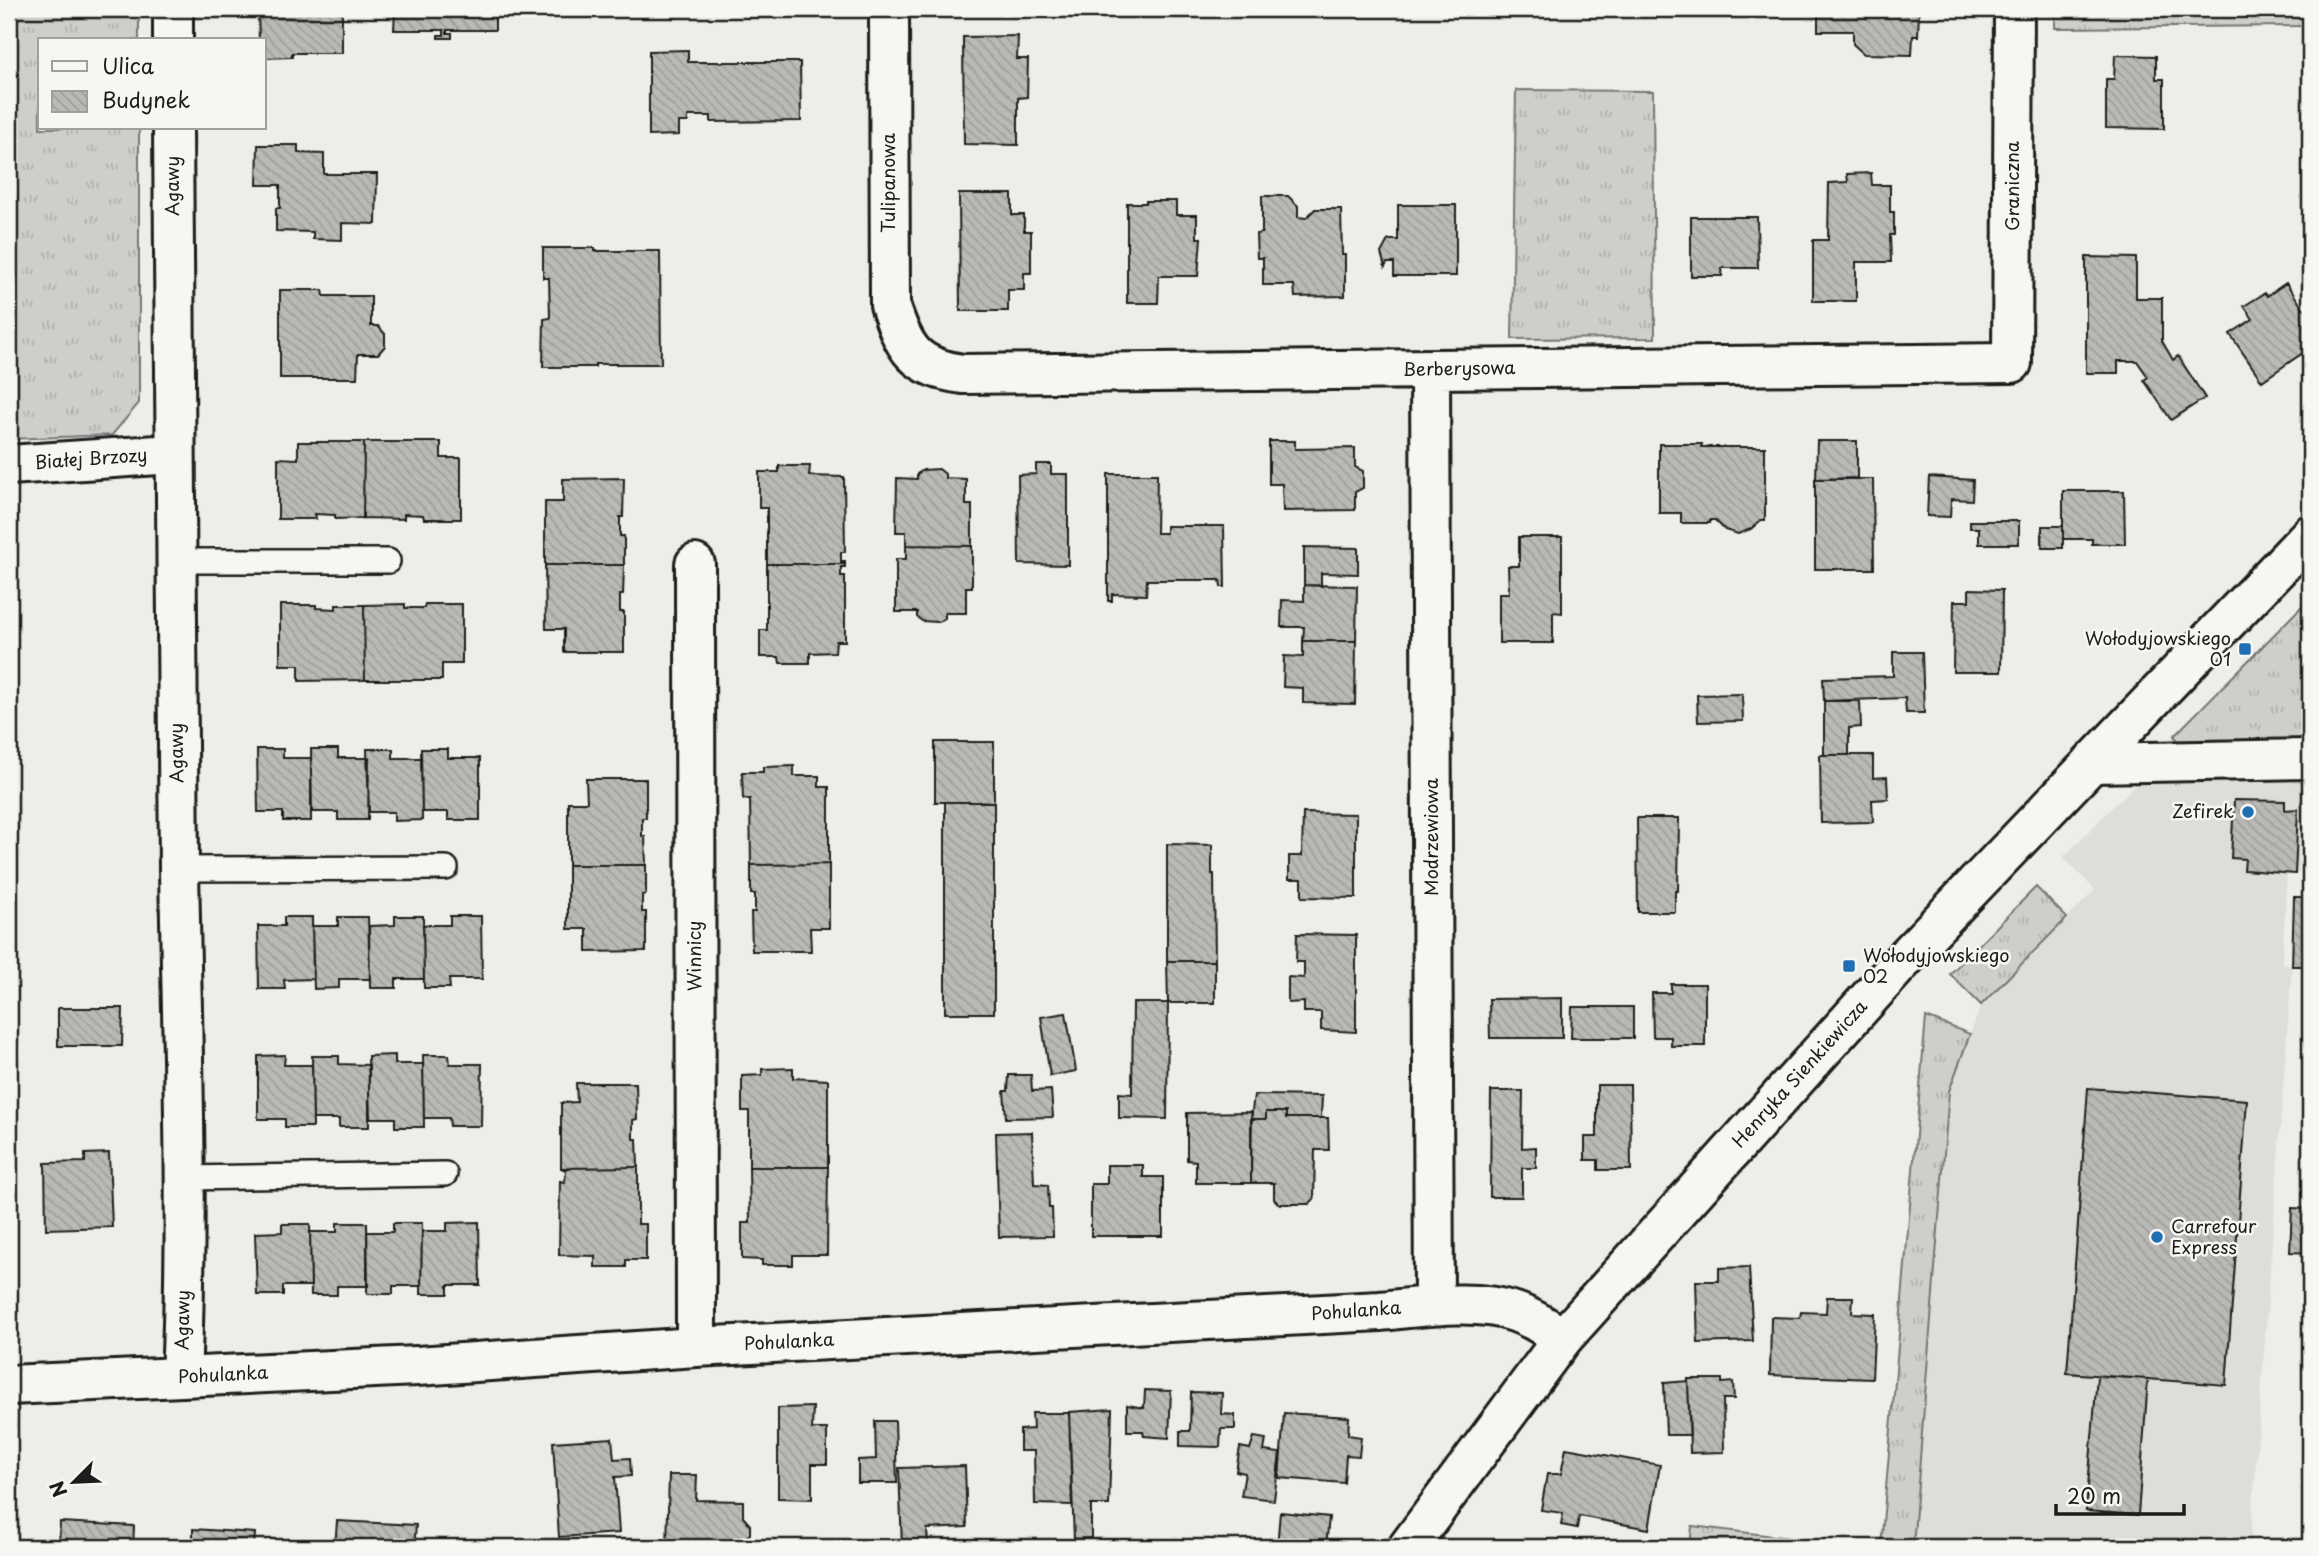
<svg xmlns="http://www.w3.org/2000/svg" width="2319" height="1556" viewBox="0 0 2319 1556" font-family="'Playpen Sans',sans-serif">
<style>
.built{fill:#ddddda}
.grass{fill:url(#grass-tufts);stroke:#757574;stroke-width:2}
.building{fill:url(#building-back-hatch);stroke:#1c1c1c;stroke-width:2}
.lines{fill:none;stroke-linecap:round;stroke-linejoin:round}
.lane-casing{stroke:#1c1c1c;stroke-width:28}
.street-casing{stroke:#1c1c1c;stroke-width:44}
.secondary-casing{stroke:#1c1c1c;stroke-width:44}
.lane{stroke:#f6f6f2;stroke-width:23}
.street{stroke:#f6f6f2;stroke-width:38}
.secondary{stroke:#f6f6f2;stroke-width:38}
.poi-dot{fill:#1f6fb2;stroke:#f6f6f2;stroke-width:2.5}
.labels{text-anchor:middle;stroke-width:5;stroke-linejoin:round;paint-order:stroke}
.street-label{font-size:18px;fill:#1c1c1c;stroke:#f6f6f2}
.poi-label{font-size:18px;fill:#1c1c1c;stroke:#f6f6f2;text-anchor:end}
</style>
<defs>
<pattern id="grass-tufts" width="24" height="20" patternUnits="userSpaceOnUse" patternTransform="scale(1.75)"><rect width="24" height="20" fill="#cececb"/><path d="M3 7l-1-3M5 7V3M7 7l1-3M15 17l-1-3M17 17v-4M19 17l1-3" fill="none" stroke="#b0b0ae"/></pattern>
<pattern id="building-back-hatch" width="6" height="6" patternUnits="userSpaceOnUse" patternTransform="scale(1.75)"><rect width="6" height="6" fill="#b9b9b6"/><path d="M-1 5l2 2M0 0l6 6M5-1l2 2" fill="none" stroke="#9e9e9c"/></pattern>
</defs>
<rect width="100%" height="100%" fill="#edede9"/>
<filter id="ink" filterUnits="userSpaceOnUse"><feTurbulence type="fractalNoise" baseFrequency=".0143" numOctaves="2"/><feDisplacementMap in="SourceGraphic" scale="14" xChannelSelector="R" yChannelSelector="G"/><feConvolveMatrix kernelMatrix="1 2 1 2 8 2 1 2 1" color-interpolation-filters="sRGB"/></filter>
<g filter="url(#ink)">
<path class="built" d="M2309,773l-6,101 -16,-1 -5,90 10,3 -42,581h-337l36,-456 32,-86 114,-115 -32,-33 81,-81z"/>
<path class="grass" d="M9,9h130v31h-99v88h99v275l-27,32 -103,4z
M2055,9h255v17l-255,2z
M1516,90l137,1 2,247 -143,1z
M2310,598v147l-126,2 -10,-11z
M2036,887l31,31 -86,87 -31,-31z
M1926,1017l44,17 -21,57 -36,456h-32z
M1692,1526l173,21h-175z"/>
<path class="building" d="M254,9h88v44h-50v4l-28,1v-18h-5l-1,-28h-4z
M395,9h100v21h-48v3h5v5h-14v-3h6v-5h-50z
M617,9h153v2l-153,1z
M1818,9h123v2h-22l-1,25h-5l-1,19 -48,-1 -11,-10v-13h-35z
M1018,36l-1,23h11l-1,38 -9,1v47l-54,-1 -1,-107z
M688,50v12h112l1,59 -90,1v-6h-23v6h-9v13l-30,1v-85z
M2115,55l41,1v23h8v50l-58,-1v-49h8z
M258,145h40v8l26,1v20h53l-1,50 -34,-1v17l-29,-1v-7l-37,-1v-23h4v-23h-23z
M1871,173l1,12h18v27h4v23h-4l1,27h-35v39h-43v-61h15l1,-57 19,-1 -1,-8z
M959,194h53v21h12v16h7v42h-7v17h-16v21h-48z
M1262,196h26l10,10v11l8,1 9,-9h26l1,46h3v41l-50,1 -1,-12h-31v-27h-6l-1,-24 6,-1z
M1146,201h30v14h21v23h4l-3,38h-39l-1,27h-31v-100h19z
M1398,205h58v71h-62v-13h-7l-2,4 -4,-14 7,-13h10z
M1691,217h66l1,51h-36v8h-31z
M543,248h52v3h65l1,113h-66v3h-52l1,-48 6,-1 -1,-40h-6z
M2086,257l50,1v40h26v43l11,19 5,-4 27,42 -34,22 -27,-40 4,-3 -11,-16h-19v12h-32z
M2286,283l17,25 7,2v38l-48,33 -32,-47 23,-15 -9,-13 21,-13 2,3z
M280,290h43l1,6h47v30h7l7,8v12l-7,8h-20l-1,24h-77z
M1269,441h26v8l60,-1v19l8,4v17l-8,4v18l-72,1 -1,-27h-13z
M1817,441h40v37l-41,1z
M298,442h66l-1,76 -28,1v-4l-20,-1 1,5h-38v-61l20,1z
M364,442h77v16h20v61h-37l-1,-4 -19,-1v5l-41,-1z
M1659,444h43l-1,3h64v73h-4l-10,9 -13,5 -13,-4 -10,-10h-5v3h-29v-10h-22z
M1036,464h15v10h17v91l-49,-1 -1,-89 18,-1z
M779,466h31l-1,10 35,1 1,75h-4v9h4v3h-78v-56h-8v-36h20z
M939,469l6,5v4l21,1v26h6v41l-66,-1v-13h-10l1,-54 20,1v-5l6,-4z
M1108,474h49l-1,59h10v-7h58l1,61h-4l-1,-7h-73l-1,15 -34,-1v7h-4z
M1929,477l44,3 -1,20 -21,-1 -1,18 -23,-1z
M624,478l-1,39h-3v19h4v29h-79v-63h18v-23z
M1815,479h58l1,90h-59z
M2063,491h61l1,53h-33v-5h-29z
M1970,521h49v23h-40v-16h-9z
M2042,526h21v22h-21z
M1519,537h43v76l-9,-1v31h-54v-50h10l-1,-27h11z
M906,545l66,1v41h-6v26h-21v5l-7,4 -16,-1 -5,-4v-5h-21v-53h10z
M1304,547l54,1v26l-37,-1v13l-17,-1z
M767,564h78v3h-4v9h4v65h-9l-1,11 -25,1v10h-30l-1,-6h-19v-27h7z
M545,565h79l-1,30h-3v17h4v40h-60v-23h-18z
M1304,585l53,1 -1,55h-53l1,-14h-23l1,-27 22,1z
M1969,589l33,1 -1,82h-48l1,-71h15z
M405,604v4h19l1,-4h37v60h-20v16h-77l-1,-75z
M280,605h36v3l20,1v-4h28l1,75 -66,1v-16h-19z
M1303,641h53l-1,63 -52,-1v-15l-20,-1 1,-31 19,1z
M1893,652h29l2,61h-18l-1,-15 -81,3 -1,-23 70,-2z
M1742,694l1,27 -45,1 -1,-27z
M1824,701h36l1,26 -12,1v27h-25z
M935,742h59v60h-59z
M257,749h26v9h28v63h-28v-9h-25z
M311,749h27v9h31l-1,62h-30v-8h-26z
M367,749h26v9h28l1,62 -28,1v-9h-25z
M421,749h27v9h32v62h-32v-8h-26z
M1820,755h53v23l14,-1 1,22 -16,1 1,22 -52,1z
M794,766v10h25v11h10v77l-78,1 -1,-66h-7l-1,-27h21v-5z
M586,779h60v39h-4v18h3l1,29h-78v-63h19z
M2234,800l51,1v9l13,-1 -3,65 -51,-4 1,-11 -14,-1z
M945,802h49v211h-49z
M1303,813l53,1v84l-54,-1v-18h-13v-23h13z
M1637,818h42l-1,73h-3v21h-37z
M1167,844l45,1v29h2l1,87h-48z
M829,864v64h-19l1,23h-59l-1,-39h4v-18h-4v-29z
M568,865h78v29l-4,1v17h4v39l-59,1v-23h-19z
M2294,897h16v69h-18z
M395,916h28l1,63h-28v9h-26l-1,-62 26,-1z
M450,916h31l1,63h-33l1,9h-26l-1,-63h27z
M284,917h28l1,62 -29,1 1,9h-26l-1,-63h26z
M338,917h30l2,62h-31v9l-25,1 -2,-63h26z
M1297,934l59,1v97l-35,-2v-18h-17v-10l-16,1v-26l16,1v-16h-8z
M1167,961h48v42h-47z
M1671,984h34v62h-34v-9h-18l-1,-44h19z
M1562,998v40h-72l-1,-39z
M1133,1003h35l-1,116 -48,-1v-25l13,1z
M1572,1007h61v31h-62z
M58,1008h65l-1,38h-64z
M1066,1013l10,58 -26,5 -9,-59z
M285,1055l-1,10h28l1,62h-28v-8h-27v-63z
M395,1055v9h28l1,63h-29v-9h-25l-2,-62z
M423,1055h26l1,9h32l-1,62h-31l-1,-8h-25z
M312,1056h27v8l30,1v62h-30v-8h-26z
M793,1068v10l35,2v87h-79v-56h-7v-35l20,-1v-6z
M1009,1075h22l1,16 19,-1 2,27 -47,1 -2,-27h4z
M576,1083h60l1,36 -4,1v19h4l1,28 -77,1v-65l16,-1z
M1597,1085h33l1,85h-33v-10h-13v-23h12z
M2088,1088l159,12 -21,285 -159,-12z
M1491,1091h32l-1,57 14,-1v21h-14v29h-32z
M1254,1095l68,1 -1,22h-35v-6h-20v7h-15z
M1252,1112l-1,71h-55v-22l-9,-1v-47z
M1266,1112h20v6h42l1,32h-14l-1,49 -5,5h-30l-5,-5v-16h-23v-64h15z
M1032,1132l2,52 14,1 1,23h3l1,28 -54,1 -3,-104z
M109,1153l3,74 -66,2 -1,-66 40,-1v-8z
M1107,1165h36v12h20v59h-72v-52h16z
M638,1167v57h8v36h-20v7h-31v-11l-36,-1 1,-74 5,1 1,-12 -5,-2z
M749,1167h79l-1,88h-34v10h-31v-5l-20,-1v-36h8z
M2292,1208l18,1v44l-20,-1z
M479,1222l1,63h-32v9h-27l1,-63h25v-8z
M337,1223h30l1,63h-31v9h-26l-1,-63h27z
M393,1223h29l-1,63h-28v8h-26v-62h26z
M282,1224h28l1,62h-28v9h-26l-2,-62 27,-1z
M1749,1267l4,74 -55,2 -2,-62h23v-13z
M1827,1297h26l-1,16 23,1 -3,65 -102,-4 1,-58 29,1 1,-6 25,1z
M2097,1376l51,3 -10,136 -52,-4z
M1688,1379h34v4l11,-1 1,17h-11l1,53 -34,1z
M1688,1381l2,54h-24l-2,-52z
M1145,1390l26,1 -2,47 -25,-2 -1,-5h-16v-26l17,3z
M1191,1392l31,1 -1,21 14,1v14h-14l-1,18 -40,-1v-15h10z
M813,1407l-1,22h15v35h-15v35l-34,-1v-90z
M1112,1409l-3,96h-18v33l-17,1 -5,-127z
M1032,1413h37l3,92 -37,-1 -1,-53h-14v-21l13,-1z
M1284,1413l65,4 -1,18 13,2 -2,19 -13,-1 -2,28 -65,-5z
M875,1421h20l2,62h-39v-23l18,-1z
M1254,1437l12,2 -2,12 16,2 -6,47 -33,-4 4,-23 -9,-2 4,-24 10,2z
M612,1438l2,21 16,-1 1,18 -16,1 4,56 -60,4 -6,-95z
M1566,1448l94,17 -11,64 -70,-13 -2,12 -16,-3 2,-12 -22,-3 6,-36h14z
M965,1466l2,61 -40,2 1,16 14,-1v3h-40l-3,-79z
M669,1475h28l-1,25 47,1v16l7,8v9l-8,7v6h-75z
M1280,1512l49,5 -3,30h-49z
M337,1521l79,4 -2,22h-79z
M60,1522l74,4 -1,21h-74z
M193,1529l62,4 -1,14h-84v-6l23,1z"/>
<g class="lines">
<defs>
<path id="lane" d="M175,561h213
M179,869l267,-1
M184,1178l261,-4"/>
<path id="street" d="M889,9l1,296c15,45 24,62 73,69l1049,-11 2,-354
M173,40v-31
M173,128c0,247 2,494 6,741 3,169 10,339 2,508
M1430,370l4,935
M9,465l164,-11
M695,564l1,783
M2092,763l218,-4
M9,1385l408,-19 279,-19 684,-36c41,-4 96,-13 135,1 17,6 33,16 48,26"/>
<path id="secondary" d="M1408,1547l155,-209 343,-381 404,-422"/>
</defs>
<use href="#lane" class="lane-casing"/>
<use href="#street" class="street-casing"/>
<use href="#secondary" class="secondary-casing"/>
<use href="#lane" class="lane"/>
<use href="#street" class="street"/>
<use href="#secondary" class="secondary"/>
</g>
</g>
<g class="poi-dot">
<rect x="2238" y="642" width="14" height="14" rx="3.5"/>
<circle cx="2248" cy="812" r="7"/>
<rect x="1842" y="959" width="14" height="14" rx="3.5"/>
<circle cx="2157" cy="1237" r="7"/>
</g>
<g class="labels">
<g class="street-label">
<text transform="translate(889 183) rotate(-90)" y="6">Tulipanowa</text>
<text transform="translate(173 186) rotate(-90)" y="6">Agawy</text>
<text transform="translate(2013 186) rotate(-90)" y="6">Graniczna</text>
<text transform="translate(1459 369) rotate(-1)" y="6">Berberysowa</text>
<text transform="translate(91 459) rotate(-4)" y="6">Białej Brzozy</text>
<text transform="translate(177 753) rotate(-91)" y="6">Agawy</text>
<text transform="translate(1432 837) rotate(-90)" y="6">Modrzewiowa</text>
<text transform="translate(695 956) rotate(-90)" y="6">Winnicy</text>
<text transform="translate(1800 1074) rotate(-48)" y="6">Henryka Sienkiewicza</text>
<text transform="translate(1356 1311) rotate(-4)" y="6">Pohulanka</text>
<text transform="translate(183 1320) rotate(-89)" y="6">Agawy</text>
<text transform="translate(789 1342) rotate(-3)" y="6">Pohulanka</text>
<text transform="translate(223 1375) rotate(-3)" y="6">Pohulanka</text>
</g>
<g class="poi-label">
<text x="2231" y="645">Wołodyjowskiego<tspan x="2231" dy="21">01</tspan></text>
<text x="2234" y="818">Zefirek</text>
<text x="1863" y="962" text-anchor="start">Wołodyjowskiego<tspan x="1863" dy="21">02</tspan></text>
<text x="2171" y="1233" text-anchor="start">Carrefour<tspan x="2171" dy="21">Express</tspan></text>
</g>
</g>
<rect width="2319" height="1556" fill="none" stroke="#f6f6f2" stroke-width="35"/>
<rect x="18" y="18" width="2284" height="1521" fill="none" stroke="#1c1c1c" stroke-width="2.5" filter="url(#ink)"/>
<rect x="38" y="38" width="228" height="91" fill="#f6f6f2" stroke="#9f9f9c" stroke-width="2"/>
<rect x="52" y="61" width="35" height="10" fill="#f6f6f2" stroke="#9f9f9c" stroke-width="2"/>
<text x="102" y="74" font-size="21" fill="#1c1c1c">Ulica</text>
<rect x="52" y="91" width="35" height="21" fill="url(#building-back-hatch)" stroke="#9f9f9c" stroke-width="2"/>
<text x="102" y="108" font-size="21" fill="#1c1c1c">Budynek</text>
<g transform="translate(74 1482) rotate(246)" stroke="#f6f6f2" stroke-width="5" paint-order="stroke">
<path d="M0-5L12 26L0 18L-12 26Z" fill="#1c1c1c"/>
<text y="-10" font-size="19" font-weight="bold" text-anchor="middle" fill="#1c1c1c">N</text>
</g>
<path d="M2056 1504v10h128v-10" fill="none" stroke="#1c1c1c" stroke-width="3.5"/>
<text x="2067" y="1504" font-size="21" fill="#1c1c1c" stroke="#f6f6f2" stroke-width="5" paint-order="stroke">20 m</text>
</svg>
